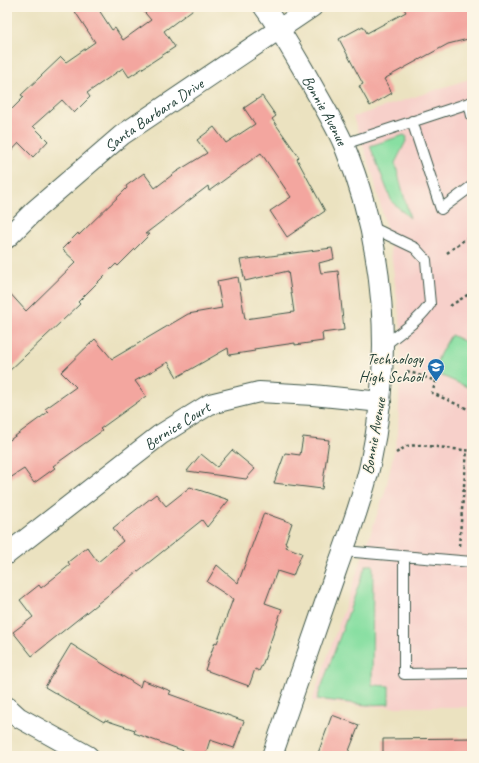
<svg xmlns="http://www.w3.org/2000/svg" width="479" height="763" viewBox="0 0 479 763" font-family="Caveat,sans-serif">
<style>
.built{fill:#f7d0ca}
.green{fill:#88dfa2;stroke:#548e6b}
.building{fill:#f3a69f}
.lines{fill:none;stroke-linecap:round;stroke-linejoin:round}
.service-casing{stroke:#3e5649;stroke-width:12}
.minor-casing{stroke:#3e5649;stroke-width:22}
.path{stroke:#3e5649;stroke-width:2.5;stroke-dasharray:3 3;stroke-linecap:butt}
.service{stroke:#fff;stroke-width:10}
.minor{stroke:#fff;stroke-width:20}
.labels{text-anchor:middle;stroke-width:3;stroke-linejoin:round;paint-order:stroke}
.street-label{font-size:16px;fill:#1f3d34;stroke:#fcf5e5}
.poi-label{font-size:16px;fill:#1f3d34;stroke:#fcf5e5;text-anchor:end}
</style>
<rect width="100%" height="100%" fill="#fcf5e5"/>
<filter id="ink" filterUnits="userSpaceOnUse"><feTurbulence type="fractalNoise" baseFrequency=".025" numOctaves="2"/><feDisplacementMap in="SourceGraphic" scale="8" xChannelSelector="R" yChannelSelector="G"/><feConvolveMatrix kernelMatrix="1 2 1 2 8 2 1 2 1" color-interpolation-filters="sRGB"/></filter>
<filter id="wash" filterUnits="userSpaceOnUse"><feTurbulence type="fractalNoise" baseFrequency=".012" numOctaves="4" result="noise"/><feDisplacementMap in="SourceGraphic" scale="16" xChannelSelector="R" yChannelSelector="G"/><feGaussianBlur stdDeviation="0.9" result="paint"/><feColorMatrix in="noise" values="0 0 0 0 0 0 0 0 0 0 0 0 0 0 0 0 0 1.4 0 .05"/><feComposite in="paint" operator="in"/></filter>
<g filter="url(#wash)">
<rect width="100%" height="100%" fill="#ebe2c0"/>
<path class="built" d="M472,78v629h-105l-55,-6 73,-209 13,-58 3,-104 -11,-85 -17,-70 -20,-58z"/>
<path class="green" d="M404,135l3,2 -1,4 -11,22 15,55 -18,-16 -22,-56z
M451,335l21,10v44l-39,-17 7,-18z
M366,565h7l-1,120 17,1v18l-22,1 -50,-6z"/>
<g id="blocks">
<path class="building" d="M72,7h25l15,23 3,-2 8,12 28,-20 -11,-13h56l-32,24 11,16 -46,30 -6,-9 -36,25 3,4 -16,16 -12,-13 -29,26 15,15 -15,16 -14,-14 -12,13v-42l17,-17 -3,-2 40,-38 5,5 29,-20z
M403,7h69v31l-24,6 -64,35 8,14 -22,13 -11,-20 4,-2 -24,-45 24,-13 4,7 39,-21z
M262,96l14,20 -4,3 27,38 -2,2 28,52 -38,26 -17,-26 21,-14 -30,-44 -52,38 -1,-5 -63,48h5l-32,32 -2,-2 -38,38 2,2 -73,69v-83l19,21 50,-49 -14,-13 16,-16 1,2 48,-47 -1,-2 18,-13 11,15 21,-16 31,-19 -10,-13 17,-13 12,16 29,-19 -11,-16z
M332,248l2,11 -15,4 1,6 1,4 17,-2 6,59 -22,3 1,8 -28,4v-2l-41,6 1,2 -26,4 -1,-7 -51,29 -9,-15 -33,19 11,15 -46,33 2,2 -49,35 2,2 -21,15 -10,-14 -17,11v-38l41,-30 -3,-3 31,-22 -15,-15 34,-33 17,20 76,-45 34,-6 -5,-27 21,-4 7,42 49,-7 -6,-41 -43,10 -5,-21z
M303,437l26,3 -7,49 -48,-6 11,-30 15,2z
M232,450l23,19 -9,10 -59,-8 14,-17 16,13z
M190,487l39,13 -22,27 -5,-7 -170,136 -19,-24 20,-15 -13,-17 19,-15 2,3 29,-23 -2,-3 19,-15 11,15 25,-21 -10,-13 43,-34 10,12z
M264,513l28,10 -7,20 2,1 -1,3 16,6 -9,23 -16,-5 -12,32 17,6 -19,54 -4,8 -4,-2 -6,17 -44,-16 10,-28 2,1 16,-44 -26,-17 10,-17 21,18z
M71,644l69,43 2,-7 29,11 -2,3 75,27 -10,27 -24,-8 -5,16h-7l-64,-23 1,-3 -30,-10 -1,2 -59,-35z
M332,715l27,10 -12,31h-30z
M472,738v18h-89v-17z"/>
</g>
</g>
<g filter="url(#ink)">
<use href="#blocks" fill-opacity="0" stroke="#3e5649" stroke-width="1"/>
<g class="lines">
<defs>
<path id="service" d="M469,103l3,13
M412,121l29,88 31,-23
M344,144l128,-42
M369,226l46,22 11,12 4,44c-11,17 -30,28 -46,42
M343,551l129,11
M404,557v117l68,-1"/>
<g id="minor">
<path id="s1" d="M264,7c17,23 30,47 44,71 12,22 26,44 36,67 42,101 49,214 26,320 -8,36 -22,72 -34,106 -21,62 -43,123 -64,185"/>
<path id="s2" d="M7,238l28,-28 87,-75 190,-128"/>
<path id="s3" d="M7,554l153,-119 50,-31 49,-12 54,3 68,7"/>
<path d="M7,707l11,10 70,39"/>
</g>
</defs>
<use href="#service" class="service-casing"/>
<use href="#minor" class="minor-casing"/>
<path class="path" d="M447,253l25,-19
M450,306l22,-14
M407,371l29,10 -4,12 40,18
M396,453l11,-7 13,-1 52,6
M459,546l8,-96"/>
<use href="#service" class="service"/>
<use href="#minor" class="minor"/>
</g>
</g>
<defs>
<symbol id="school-pin" viewBox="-11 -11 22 30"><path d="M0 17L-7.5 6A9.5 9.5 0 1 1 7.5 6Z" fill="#1f6fb2" stroke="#fcf5e5"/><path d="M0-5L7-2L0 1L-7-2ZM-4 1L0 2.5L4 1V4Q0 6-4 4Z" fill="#fff"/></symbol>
</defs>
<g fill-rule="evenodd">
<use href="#school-pin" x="426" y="357" width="20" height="27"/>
</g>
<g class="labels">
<g class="street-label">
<text dy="6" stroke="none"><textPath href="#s1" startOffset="120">Bonnie Avenue</textPath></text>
<text dy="6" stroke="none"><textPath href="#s2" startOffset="192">Santa Barbara Drive</textPath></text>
<text dy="6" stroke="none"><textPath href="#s3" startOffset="213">Bernice Court</textPath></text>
<text transform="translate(373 436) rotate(-80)" y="6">Bonnie Avenue</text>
</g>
<g class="poi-label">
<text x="423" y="364">Technology<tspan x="423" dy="18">High School</tspan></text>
</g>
</g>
<rect width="479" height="763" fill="none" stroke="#fcf5e5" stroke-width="24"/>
</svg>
